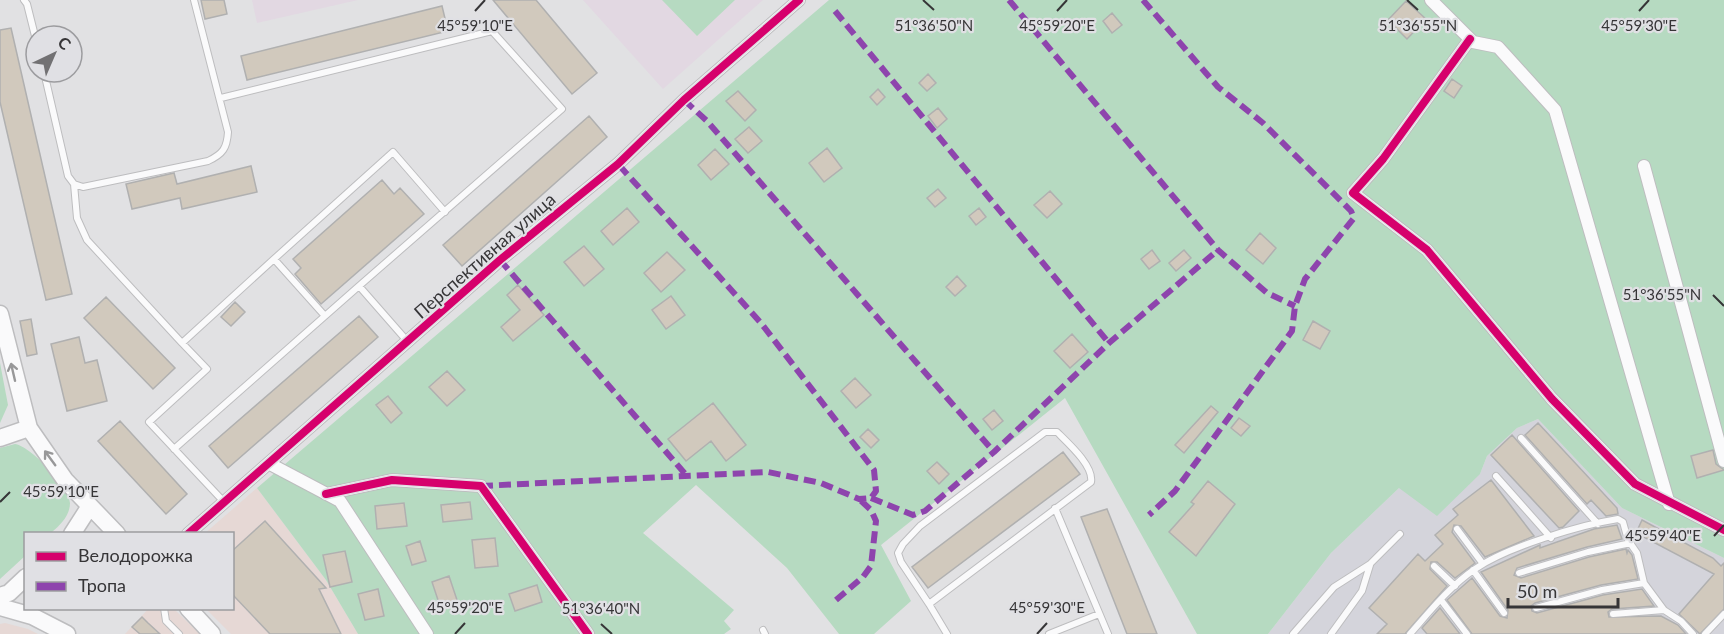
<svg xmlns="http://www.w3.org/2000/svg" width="1724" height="634" viewBox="0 0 1724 634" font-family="Lato,sans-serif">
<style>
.commercial{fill:#e6d8d5}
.built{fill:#d4d4db}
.education{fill:#e2d8e2}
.green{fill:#b6dac1}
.building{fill:#d1c9bd;stroke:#b0b0b0;stroke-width:1.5}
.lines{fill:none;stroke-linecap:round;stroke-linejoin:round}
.lane-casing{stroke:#bdbdbf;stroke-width:8}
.street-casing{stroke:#bdbdbf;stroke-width:14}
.secondary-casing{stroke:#bdbdbf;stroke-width:19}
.lane{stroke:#fafafb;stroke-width:6}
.street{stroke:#fafafb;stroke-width:12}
.secondary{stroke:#fafafb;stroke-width:16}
.quiet{stroke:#8e44ad;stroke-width:6;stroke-dasharray:12 6;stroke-linecap:butt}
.cycleway-casing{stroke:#e0e0e4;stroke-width:11}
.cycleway{stroke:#d6006c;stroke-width:8}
.oneway{stroke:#989899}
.ticks{fill:none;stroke:#363537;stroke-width:2}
.labels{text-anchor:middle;stroke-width:4.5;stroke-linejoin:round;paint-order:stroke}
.street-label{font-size:18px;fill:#363537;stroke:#e0e0e4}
.ticks-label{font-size:15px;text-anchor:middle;fill:#363537;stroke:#e0e0e4;stroke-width:4.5;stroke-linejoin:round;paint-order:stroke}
</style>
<rect width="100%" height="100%" fill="#e1e1e3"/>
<path class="commercial" d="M257,488l69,92 32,54h-127l-25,-25 26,-1v-74h-28z
M149,608l25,1 26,25h-75z
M5,623l23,6 10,5h-38v-10z"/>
<path class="built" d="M1538,419l84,89 102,50v76h-456l63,-81 68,-65 81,-14 7,-18 30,-28z"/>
<path class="education" d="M252,0h106l-101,23z
M583,0h180l-100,89z"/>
<path class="green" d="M662,0h73l-38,36z
M829,0h895v558l-102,-50 -84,-89 -21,9 -30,28 -7,18 -43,42 -38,-28 -68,65 -63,81h-71l-132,-236 -184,147 30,56 -37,33h-35l-52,-66 -91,-83 -53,48 91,77 -10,11 7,8 -7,5h-366l-32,-54 -69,-92z
M0,363l8,42 -8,18z
M15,444c15,2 55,43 55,59 0,13 -10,22 -19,30l-25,1 -1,22 -25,23v-131z"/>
<path class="building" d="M201,0h23l3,14 -22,5z
M493,0h43l61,73 -25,21z
M1406,1l20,18 -19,20 -19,-19z
M442,6l6,25 -201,49 -6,-24z
M1112,13l10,12 -10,8 -9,-12z
M11,28l61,266 -26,6 -46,-198v-72z
M928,74l8,9 -9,8 -8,-8z
M1452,79l10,7 -8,12 -10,-7z
M878,89l7,8 -8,8 -7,-8z
M738,91l18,19 -11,11 -19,-20z
M938,108l9,11 -10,9 -9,-12z
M589,116l18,21 -145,129 -19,-21z
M749,127l13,14 -14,12 -13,-14z
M827,148l15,20 -18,14 -15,-19z
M715,149l14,15 -18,16 -13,-15z
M251,166l6,26 -75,17 -2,-11 -48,11 -6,-25 48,-11 3,11z
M382,180l12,14 6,-6 24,26 -103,90 -26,-30 6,-6 -8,-9z
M938,189l8,9 -11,9 -8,-9z
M1050,191l12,13 -15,14 -13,-13z
M627,208l12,14 -26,23 -12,-14z
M979,208l7,9 -10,8 -7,-9z
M1260,233l16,15 -13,16 -17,-14z
M584,246l20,23 -20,17 -20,-24z
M1152,250l8,11 -11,8 -8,-10z
M1184,250l7,8 -15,13 -7,-8z
M667,252l18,18 -24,22 -17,-19z
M957,276l9,10 -11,10 -9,-9z
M518,285l26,30 -31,26 -12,-14 19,-17 -13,-15z
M671,296l14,19 -19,14 -14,-19z
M106,297l69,71 -22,21 -69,-71z
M235,302l10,10 -14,14 -10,-9z
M359,316l19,21 -150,131 -19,-22z
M31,319l6,35 -10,2 -7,-35z
M1313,321l17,10 -10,18 -17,-9z
M1072,334l16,18 -18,16 -16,-17z
M79,337l6,26 12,-3 10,41 -40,10 -16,-67z
M447,371l18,19 -18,16 -18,-19z
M855,378l16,17 -15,13 -15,-17z
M388,396l14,17 -11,10 -15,-18z
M713,403l33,42 -20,16 -15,-20 -25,20 -18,-22z
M1211,406l7,6 -34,41 -9,-8z
M994,410l9,11 -11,9 -9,-11z
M1239,418l11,8 -9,10 -10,-8z
M120,421l67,73 -21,20 -68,-73z
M1538,423l79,85 1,6 -12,2 -15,-16 -4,4 -62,-69z
M868,429l11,11 -8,8 -11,-11z
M1512,435l67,76 -16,16 -4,1 -68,-73z
M1713,450l3,14 8,6 -27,8 -6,-22z
M1063,452l17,22 -152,114 -16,-21z
M937,462l12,12 -10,10 -12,-13z
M1491,480l43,56 -49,21 -24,-31 -7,-1 -2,7 23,31 -20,15 -18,-16h-6l-1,7 17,17 -42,48h-28l10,-10 -18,-16 49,-54 7,7 18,-17 -8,-9 23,-20 -5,-6z
M1208,481l27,23 -39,52 -27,-24 25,-28 -3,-2z
M470,502l2,17 -29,3 -2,-17z
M404,503l3,23 -30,3 -2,-23z
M1107,509l50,125h-30l-46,-117z
M1642,520l71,38 8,8 3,-3v46l-24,25 -21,-20 35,-40 -78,-41z
M265,521l61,67 -7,1 22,45h-71l-38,-40v-43z
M1617,525l5,14 -35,8 -70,21 -3,7 7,3 68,-21 37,-8 1,4 1,-3 4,5 6,24 -37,6 -66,18 -4,3 1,5 5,2 66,-18 39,-6 12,17 -42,3 -4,3 1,5 52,-1 17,9 8,9h-214l-25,-34 25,-22 28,38 7,2 1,-8 -27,-38 59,-27v3l54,-19z
M495,538l3,28 -23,2 -3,-28z
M420,541l6,20 -14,4 -6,-19z
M345,551l7,31 -22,5 -7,-32z
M449,576l8,24 -17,6 -8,-24z
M537,585l5,17 -27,9 -6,-17z
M378,589l6,27 -19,4 -7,-26z
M1440,608l20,26h-33l-5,-6z
M142,617l6,6 12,11h-20l-8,-7z"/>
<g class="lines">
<defs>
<path id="lane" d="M24,0l3,4 9,36
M44,72l24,104 6,8 9,3 125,-26c15,-7 19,-13 20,-29l-34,-132
M221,98l271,-67 70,78 -203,177 49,56
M74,184l3,34 10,22 95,103 92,-84
M325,316l-51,-57 119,-107 52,60
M182,343l25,26 -58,53 76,81
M1045,432h12c11,11 37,34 34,50l-162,122 -28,-42 -3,-9 5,-9 17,-18z
M1521,438l77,86
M174,449l185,-163
M1496,476l55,62
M1055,508l53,126
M1457,529l26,35
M1434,566l21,20
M1473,570l31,43
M1519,573l69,-21 43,-9
M1441,600l26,34
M929,604l18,30
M164,608l2,13 13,13
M1536,608l66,-18 42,-7
M1613,614l51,-4
M763,630l2,4
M1049,634l50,-20
M1293,634l41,-47 36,-23 30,-30
M1331,634l31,-43 8,-26
M1410,634c20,-23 40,-48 65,-65 32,-22 105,-44 143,-50l5,3 5,18 9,13 7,30 20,27 17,11 12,13
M1705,634l19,-20"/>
<path id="street" d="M1431,0l42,42 25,5 57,63 114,394
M1470,39l-87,120 -30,34 74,57 125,149 83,85 89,46
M1644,166l80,295
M270,464l70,37 87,133
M326,494l66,-14 89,6 107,148
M188,534l312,-274 118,-96 66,-64 115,-100"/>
<path id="secondary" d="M0,314l29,114 36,52 52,54
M0,438l29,-10
M72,534l18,-28
M0,596l9,-3 17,-16
M0,607l32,9 35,18
M188,608l24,26"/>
</defs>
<use href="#lane" class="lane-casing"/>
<use href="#street" class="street-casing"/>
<use href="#secondary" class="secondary-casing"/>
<use href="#lane" class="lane"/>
<use href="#street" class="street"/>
<use href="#secondary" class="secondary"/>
<path class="quiet" d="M1009,0l209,250 49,43 28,13
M1143,0l75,87 45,36 88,88 3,7 -49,61 -10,27 -3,25 -117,160 -26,24
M835,11l274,332
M684,100l23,21 287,331
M500,260l187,216
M481,486l287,-14 53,11 38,16 12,-1 5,-7 -2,-21 -113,-147 -143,-159
M871,498l42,17 12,-4 69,-59 115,-109 109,-93
M836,600l27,-23 8,-11 5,-45 -5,-11 -12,-11"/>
<defs>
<path id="cycleway" d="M1470,39l-87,120 -30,34 74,57 125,149 83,85 89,46
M326,494l66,-14 89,6 107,148
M188,534l312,-274 118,-96 66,-64 115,-100"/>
</defs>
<use href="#cycleway" class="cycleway-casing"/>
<use href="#cycleway" class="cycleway"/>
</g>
<defs><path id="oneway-shaft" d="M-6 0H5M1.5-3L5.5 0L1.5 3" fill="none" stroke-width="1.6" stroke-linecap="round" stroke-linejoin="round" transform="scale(1.5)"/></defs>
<g class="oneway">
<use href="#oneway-shaft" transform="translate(13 372) rotate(-103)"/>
<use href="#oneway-shaft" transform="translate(50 458) rotate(-126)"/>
</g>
<path class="ticks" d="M923,0l11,10M1407,0l11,10M475,11l10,-11M1057,11l10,-11M1639,11l10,-11M1713,295l11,11M0,502l10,-10M1714,536l10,-11M601,624l11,10M455,634l10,-11M1037,634l10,-11"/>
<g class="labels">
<g class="street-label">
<text transform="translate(485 256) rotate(-41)" y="6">Перспективная улица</text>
</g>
</g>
<g class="ticks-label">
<text x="934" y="31">51°36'50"N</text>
<text x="1418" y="31">51°36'55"N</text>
<text x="475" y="31">45°59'10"E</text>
<text x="1057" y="31">45°59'20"E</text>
<text x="1639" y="31">45°59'30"E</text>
<text x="1662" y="300">51°36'55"N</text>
<text x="61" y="497">45°59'10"E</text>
<text x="1663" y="541">45°59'40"E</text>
<text x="465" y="613">45°59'20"E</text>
<text x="1047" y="613">45°59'30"E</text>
<text x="601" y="614">51°36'40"N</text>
</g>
<rect x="24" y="532" width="210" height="78" fill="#e0e0e4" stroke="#9c9c9f" stroke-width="1.5"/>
<rect x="36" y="552" width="30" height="9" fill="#d6006c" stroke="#9c9c9f" stroke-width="1.5"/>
<text x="78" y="562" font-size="18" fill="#363537">Велодорожка</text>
<rect x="36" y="582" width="30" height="9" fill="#8e44ad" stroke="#9c9c9f" stroke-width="1.5"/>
<text x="78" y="592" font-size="18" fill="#363537">Тропа</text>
<g transform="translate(54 54) rotate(44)"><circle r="28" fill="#e0e0e4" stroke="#9c9c9f" stroke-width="1.5"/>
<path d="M0-4.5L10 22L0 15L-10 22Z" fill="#727173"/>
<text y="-9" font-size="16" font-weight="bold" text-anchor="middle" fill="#363537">С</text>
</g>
<path d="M1508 598v9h110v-9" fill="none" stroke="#363537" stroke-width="3"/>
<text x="1517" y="598" font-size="18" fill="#363537" stroke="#e0e0e4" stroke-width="4.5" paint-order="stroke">50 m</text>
</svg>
